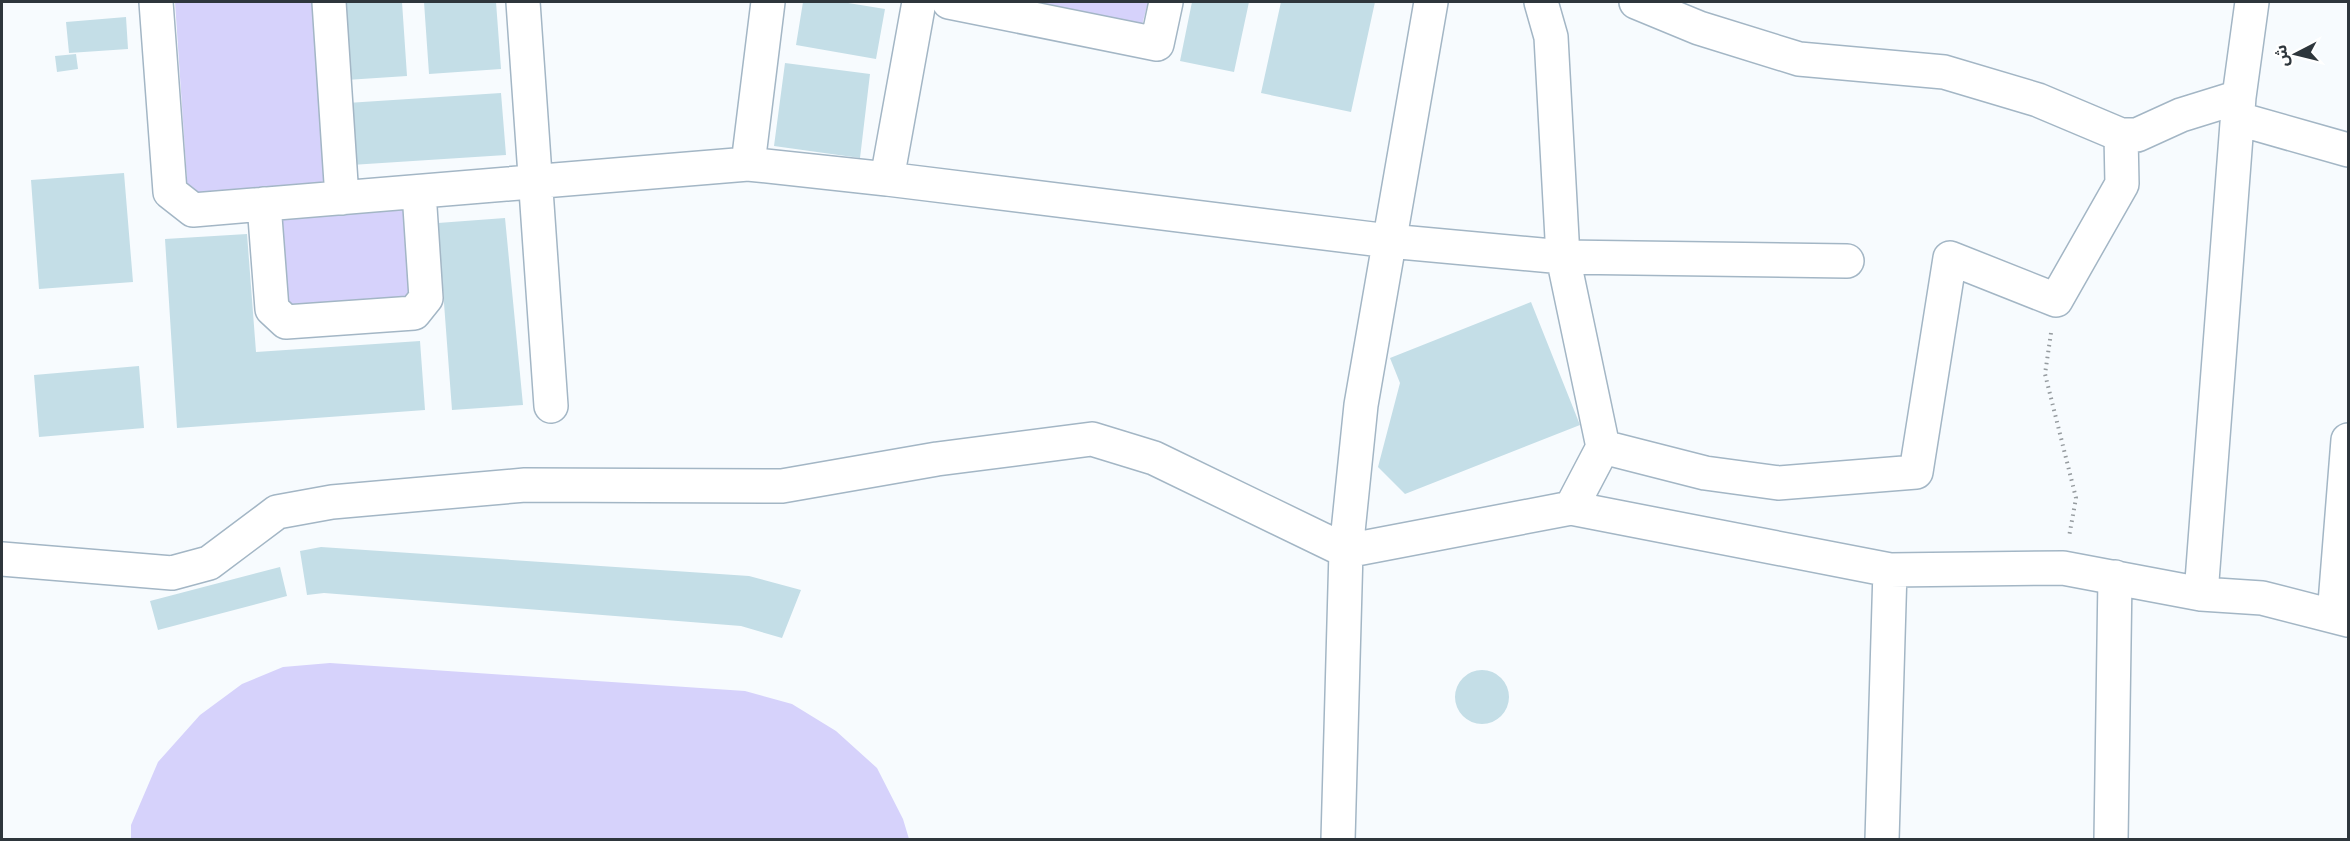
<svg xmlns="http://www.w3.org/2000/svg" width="2350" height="841" viewBox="0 0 2350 841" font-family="'Varela Round','Noto Sans Arabic',sans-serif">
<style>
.green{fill:#d6d2fb}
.building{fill:#c4dee7}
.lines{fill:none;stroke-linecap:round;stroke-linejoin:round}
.minor-casing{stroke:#a3b6c5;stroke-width:36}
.path{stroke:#959b9f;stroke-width:4;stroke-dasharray:1.5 4.5;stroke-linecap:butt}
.minor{stroke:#fff;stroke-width:33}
</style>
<rect width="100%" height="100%" fill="#f7fbfe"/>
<path class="green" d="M175,2h143l12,184 -142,10z
M1018,2h130l-7,27z
M406,209l7,88 -127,10 -8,-88z
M330,663l415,28 47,13 44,27 41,37 26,51 6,20h-778v-14l27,-63 42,-47 42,-31 41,-17z"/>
<path class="building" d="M341,2h61l5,74 -61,4z
M424,2h72l5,67 -72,5z
M803,2h39l43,7 -9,50 -80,-14z
M1192,2h57l-15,70 -54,-11z
M1281,2h94l-24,110 -90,-19z
M126,17l2,32 -59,4 -3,-31z
M76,54l2,15 -21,3 -2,-16z
M785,63l85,11 -10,84 -86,-12z
M501,93l5,62 -155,10 -4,-62z
M124,173l9,109 -94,7 -8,-109z
M505,218l18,187 -71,5 -14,-187z
M247,234l9,118 164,-11 5,69 -248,18 -12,-189z
M1531,302l49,123 -175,69 -27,-27 22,-84 -10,-25z
M139,366l5,62 -105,9 -5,-62z
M321,547l428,29 52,14 -19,48 -41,-12 -417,-33 -17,2 -7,-44z
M280,567l7,29 -129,34 -8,-29z
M1455 697a27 27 0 1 1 54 0a27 27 0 1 1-54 0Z"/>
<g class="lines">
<defs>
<path id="minor" d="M156,2l14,190 23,18 555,-46 139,15 32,-177
M329,2l13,196
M523,2l28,404
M949,2l208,42 9,-42
M1541,2l10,35 12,220 40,190 -32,61
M1636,2l63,26 100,31 145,13 94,28 83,35h16l44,-20 58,-18
M2239,119l109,31
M748,164l20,-162
M887,179l502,62 174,16 284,4
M264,204l8,105 14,13 128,-9 12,-15 -7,-106
M1603,447l102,26 73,10 138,-11 34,-214 106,42 66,-116 -1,-49
M2,559l170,14 37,-10 68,-51 55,-10 193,-17 257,1 155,-27 155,-20 62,19 192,93 225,-43 319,62 173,-2 138,26 61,4 86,22
M2201,594l38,-497 13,-95
M2334,616l14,-176
M1338,840l8,-289 15,-146 70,-403
M1882,840l8,-270
M2111,840l4,-263"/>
</defs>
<use href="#minor" class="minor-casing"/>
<path class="path" d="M2051,333l-6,41 31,124 -7,39"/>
<use href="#minor" class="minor"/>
</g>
<rect width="2350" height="841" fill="none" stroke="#2e363c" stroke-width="6"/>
<g transform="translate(2296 54) rotate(263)" stroke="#ffffff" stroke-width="4.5" paint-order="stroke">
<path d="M0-4.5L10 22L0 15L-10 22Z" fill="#2e363c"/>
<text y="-9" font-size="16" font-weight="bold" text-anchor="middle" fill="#2e363c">ش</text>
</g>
</svg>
